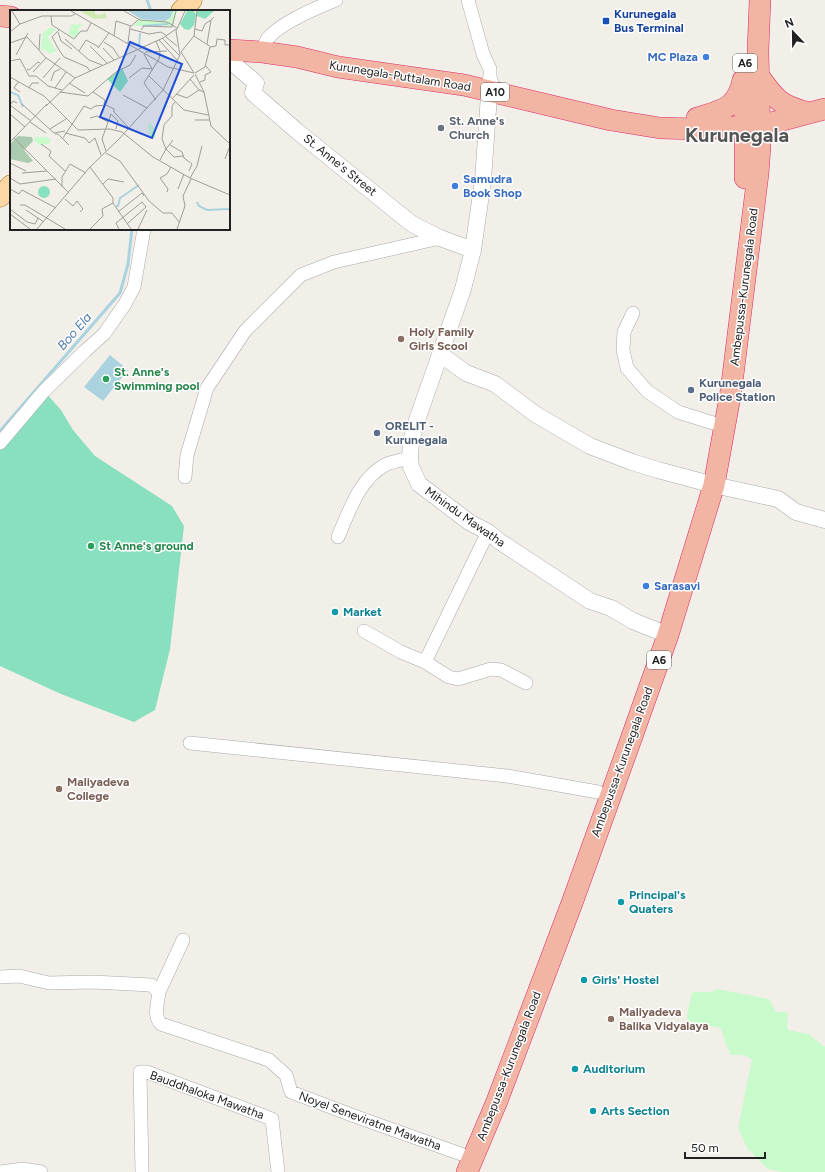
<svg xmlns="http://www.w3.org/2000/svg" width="825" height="1172" viewBox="0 0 825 1172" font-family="Figtree,sans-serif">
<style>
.park{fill:#c8facc}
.pitch{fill:#88e0be}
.water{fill:#aad3df}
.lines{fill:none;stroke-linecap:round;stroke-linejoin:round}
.stream{stroke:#aad3df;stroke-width:3}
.minor-casing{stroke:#a9a9a9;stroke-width:14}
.tertiary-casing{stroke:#a9a9a9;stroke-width:17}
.primary-casing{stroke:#a06b00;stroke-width:21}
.trunk-casing{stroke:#dc2a67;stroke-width:22}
.minor{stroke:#fff;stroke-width:13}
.tertiary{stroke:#fff;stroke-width:16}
.primary{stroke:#fcd6a4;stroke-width:20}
.trunk{stroke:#f2b4a3;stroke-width:21}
.transit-dot{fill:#1a4fb4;stroke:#fff;stroke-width:1.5}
.shop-dot{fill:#3f7fe0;stroke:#fff;stroke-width:1.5}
.worship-dot{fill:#6b7280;stroke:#fff;stroke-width:1.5}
.education-dot{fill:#8d6e63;stroke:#fff;stroke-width:1.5}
.leisure-dot{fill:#2e9e5b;stroke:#fff;stroke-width:1.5}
.service-dot{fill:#5c6f8a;stroke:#fff;stroke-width:1.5}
.culture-dot{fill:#0f9aa8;stroke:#fff;stroke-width:1.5}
.labels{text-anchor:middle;stroke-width:3;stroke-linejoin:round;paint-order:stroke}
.shield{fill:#fff;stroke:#646464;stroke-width:1}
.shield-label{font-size:11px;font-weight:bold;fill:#222}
.transit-label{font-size:12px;font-weight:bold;fill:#164399;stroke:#fff;text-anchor:start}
.shop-label{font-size:12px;font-weight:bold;fill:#366cbe;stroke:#fff;text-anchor:start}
.street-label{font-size:12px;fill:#222;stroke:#fff}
.worship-label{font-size:12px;font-weight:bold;fill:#5b616d;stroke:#fff;text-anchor:start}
.education-label{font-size:12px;font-weight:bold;fill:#785e54;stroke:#fff;text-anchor:start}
.leisure-label{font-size:12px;font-weight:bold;fill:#27864d;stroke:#fff;text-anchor:start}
.service-label{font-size:12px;font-weight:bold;fill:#4e5e75;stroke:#fff;text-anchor:start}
.culture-label{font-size:12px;font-weight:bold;fill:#0d838f;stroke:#fff;text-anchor:start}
.water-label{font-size:13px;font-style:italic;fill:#4a7aab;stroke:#fff}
.town-label{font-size:20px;font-weight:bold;fill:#555;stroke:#fff}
.inset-river{fill:none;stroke:#aad3df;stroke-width:2}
.inset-road{fill:none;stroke:#9f9d99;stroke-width:1}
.view{fill:#1d4ed8;fill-opacity:0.15;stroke:#1d4ed8;stroke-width:2}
.inset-edge{fill:none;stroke:#222;stroke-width:2}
</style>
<rect width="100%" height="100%" fill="#f2efe9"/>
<path class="park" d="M717,989l52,10 7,13h10l2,2 -1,11 1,5 20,4 17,13v125h-43l-14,-3 -21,-21 -9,-20 14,-69 -9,-4h-12l-6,-13 -4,-14 -33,-7 -1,-5 5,-24h20z"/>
<path class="pitch" d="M44,391l17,19 12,20 22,26 77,50 12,20 -14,123 -15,61 -21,12 -73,-28 -61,-28v-223z"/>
<path class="water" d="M110,355l18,15 -25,31 -19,-14z"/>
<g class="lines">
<path class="stream" d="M147,0l4,11
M0,431l120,-138 8,-29 4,-35"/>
<defs>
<path id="minor" d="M468,0l15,54 7,15v12
M262,52c2,-5 3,-10 6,-14 14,-16 48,-30 68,-38
M633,313l-9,19 -1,18 4,18 20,23 31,21 35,11
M0,443l44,-52 41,-40 19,-17 21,-30 9,-17 10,-58
M185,477l2,-22 20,-67 38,-57 56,-56 33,-13 106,-24
M338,537c11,-25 21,-58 47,-72 7,-4 17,-5 25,-7
M364,631l37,21 24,10 24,15 9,2 33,-10 10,1 25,13
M425,662l63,-130
M190,743l317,33 91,16
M0,977l19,-1 30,7 44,-1 58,3 8,7c-1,10 -6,24 2,32l108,36 17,15 5,17 66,25 104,37
M159,992l24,-52
M0,1172l23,-3 18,3
M142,1172l-2,-100h7l125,47 6,53"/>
<path id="tertiary" d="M229,60l27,23 -3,10 45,39 114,92 28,14 33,12
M490,81l-7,99 -10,70 -10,39 -46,131 -6,21 -1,17 1,9 8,17 50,38 19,10 11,9 91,60 21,7 22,13 35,14
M440,354l26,19 29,11 40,30 55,32 42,16 26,8 56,15 64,14 18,13 29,8"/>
<path id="primary" d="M181,11l11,-11
M0,197l11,-12"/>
<path id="trunk" d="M0,16l11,1
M229,50l33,2 35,5 41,10 126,18 147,35 49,8 39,1 61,-3 65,-17
M758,75c18,25 21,30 51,38
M745,83v95
M697,118c25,-8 40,-9 46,-38
M467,1172l30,-71 75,-198 58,-161 38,-107 46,-150 17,-94 27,-217 2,-27 -2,-97 2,-50"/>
</defs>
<use href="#minor" class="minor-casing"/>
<use href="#tertiary" class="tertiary-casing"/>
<use href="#primary" class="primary-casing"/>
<use href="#trunk" class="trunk-casing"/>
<use href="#minor" class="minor"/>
<use href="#tertiary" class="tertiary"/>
<use href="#primary" class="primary"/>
<use href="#trunk" class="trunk"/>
</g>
<rect class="transit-dot" x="602" y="17" width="8" height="8" rx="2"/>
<g class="shop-dot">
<circle cx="706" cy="57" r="4"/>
<circle cx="455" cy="186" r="4"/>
<circle cx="646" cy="586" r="4"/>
</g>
<circle class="worship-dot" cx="441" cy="128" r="4"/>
<g class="education-dot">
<circle cx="401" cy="339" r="4"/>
<circle cx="59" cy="789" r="4"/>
<circle cx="611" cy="1019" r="4"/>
</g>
<g class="leisure-dot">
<circle cx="106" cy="379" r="4"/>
<circle cx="91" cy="546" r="4"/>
</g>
<g class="service-dot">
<circle cx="691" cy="390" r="4"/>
<circle cx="377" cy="433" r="4"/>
</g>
<g class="culture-dot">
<circle cx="335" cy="612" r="4"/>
<circle cx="621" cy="902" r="4"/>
<circle cx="584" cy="980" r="4"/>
<circle cx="575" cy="1069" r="4"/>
<circle cx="593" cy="1111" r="4"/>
</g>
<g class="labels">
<g class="shield">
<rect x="733" y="54" width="24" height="18" rx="3"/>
<rect x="481" y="83" width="28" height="18" rx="3"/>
<rect x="647" y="651" width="24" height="18" rx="3"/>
</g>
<g class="shield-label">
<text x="745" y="67">A6</text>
<text x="495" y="96">A10</text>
<text x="659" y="664">A6</text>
</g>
<g class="transit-label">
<text x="614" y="18">Kurunegala<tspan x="614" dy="14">Bus Terminal</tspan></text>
</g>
<g class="shop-label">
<text x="698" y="61" text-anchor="end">MC Plaza</text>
<text x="463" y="183">Samudra<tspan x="463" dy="14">Book Shop</tspan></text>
<text x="654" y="590">Sarasavi</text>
</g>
<g class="street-label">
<text transform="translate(400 76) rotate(9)" y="4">Kurunegala-Puttalam Road</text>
<text transform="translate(340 165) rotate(39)" y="4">St. Anne's Street</text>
<text transform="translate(744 287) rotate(-83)" y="4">Ambepussa-Kurunegala Road</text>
<text transform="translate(465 517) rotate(35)" y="4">Mihindu Mawatha</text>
<text transform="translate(622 762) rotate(-70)" y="4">Ambepussa-Kurunegala Road</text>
<text transform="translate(509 1066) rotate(-69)" y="4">Ambepussa-Kurunegala Road</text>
<text transform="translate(207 1095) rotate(20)" y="4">Bauddhaloka Mawatha</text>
<text transform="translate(370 1121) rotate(20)" y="4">Noyel Seneviratne Mawatha</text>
</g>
<g class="worship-label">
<text x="449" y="125">St. Anne's<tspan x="449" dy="14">Church</tspan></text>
</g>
<g class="education-label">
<text x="409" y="336">Holy Family<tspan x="409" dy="14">Girls Scool</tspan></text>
<text x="67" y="786">Maliyadeva<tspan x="67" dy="14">College</tspan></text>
<text x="619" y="1016">Maliyadeva<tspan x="619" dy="14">Balika Vidyalaya</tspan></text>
</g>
<g class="leisure-label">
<text x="114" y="376">St. Anne's<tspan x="114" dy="14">Swimming pool</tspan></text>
<text x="99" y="550">St Anne's ground</text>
</g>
<g class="service-label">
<text x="699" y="387">Kurunegala<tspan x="699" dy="14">Police Station</tspan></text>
<text x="385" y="430">ORELIT -<tspan x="385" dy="14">Kurunegala</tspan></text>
</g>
<g class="culture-label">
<text x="343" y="616">Market</text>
<text x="629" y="899">Principal's<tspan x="629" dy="14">Quaters</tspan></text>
<text x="592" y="984">Girls' Hostel</text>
<text x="583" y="1073">Auditorium</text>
<text x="601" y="1115">Arts Section</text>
</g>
<g class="water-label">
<text transform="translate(74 331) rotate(-49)" y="5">Boo Ela</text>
</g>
<g class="town-label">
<text x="737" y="142">Kurunegala</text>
</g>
</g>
<g transform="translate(10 10)">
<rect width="220" height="220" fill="#f2efe9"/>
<path d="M70,1h15v3l6,1 4,-3 2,6 -13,1z" fill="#cdebb0"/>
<path d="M8,126l14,1 1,4 -9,9 9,11 -5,2 -18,-4v-15z" fill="#aacbaf"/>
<path d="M163,1h3l-3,15h-40l6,-7 28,3zM70,13l2,2 -4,4 2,3 -5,6 -7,-4 4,-10 6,1zM41,17l5,3 -8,7 8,14 -6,3 -6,-5 -2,2 -1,-5 2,-13zM138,113l6,4 2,11 -7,-1zM25,127h11l5,3 -2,4 -10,1 -5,-5z" fill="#c8facc"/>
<path d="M177,1h7l2,4 -2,10 -5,5 -5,-1 -4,-5zM187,1h17l-9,8 -8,-3zM112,58l6,13 -8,11 -13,-13zM28 182a6 6 0 1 1 12 0a6 6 0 1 1-12 0Z" fill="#88e0be"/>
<path d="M118,1h45l-3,7 -5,3 -24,-2z" fill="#aad3df"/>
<path class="inset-river" d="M132,16l26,-2M129,37l1,-14M0,82l8,3 5,12M187,192l2,4 8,4 23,-1M106,196h2l2,-8 19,-13"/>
<path class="inset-road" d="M2,1l8,13M61,1l97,56 26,6M114,1l16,9 27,2 10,6M41,6l1,9 22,14 7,-8h6l4,-8M120,19l19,5 12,-2 6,4M185,19l7,2 3,-7 6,-4M49,20l-7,7 7,13 5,7 23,10 3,4M131,20l3,-4 28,1 4,-16M0,22l10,-8 22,-8h29l4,-2M48,22l3,9 11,8M104,26l2,-15 15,5M184,26l17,11 5,-1 1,-7 8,1v5h5M156,27l11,9M152,28l17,17M55,29l24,21 13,5M149,30l18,20M94,32l9,6 6,9M0,33l17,-6 18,20 30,21M118,33l2,-16 9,-8M197,34l4,-24 3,-3M80,36l17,17M88,38l11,-15M93,38l11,12M29,40l1,-16M69,41l7,-11 13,7M135,42l22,-1M134,44l8,15M6,45l12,-22M0,51l10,-2 9,17h7l12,10 14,4M17,59l2,1 9,-8 2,1M23,62l13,-14M184,63l-13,-21 13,-16 3,-25M185,63l10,-6 5,-20M185,64l9,18 7,34 19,18M139,66l35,34 24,5M0,67l34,19 34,34 32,-1 12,3 31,25 37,21 40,17M33,68l17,-20M119,68l13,-10 10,1M180,69l9,11M41,71l3,-9 6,-3M8,72l-4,6 6,4M190,72l5,-2v-5l6,-3 -5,-6M59,73l16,10M19,78l3,-5h7M45,78l11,-16M50,82l28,4 28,-24 14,-7 6,-10M83,82l12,8 -1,4M166,84l11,4 12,-8 5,2M113,85l24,13M162,89l22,-24M146,90l-12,-17 15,-24 1,-8 -4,-10M7,93l-4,-2 -3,4 21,16M12,94l32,29 11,-2M36,96l29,-28 88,-40 13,-9M0,104l15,13M80,108l7,-2 11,6M185,110h14M20,112l16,11M40,119l16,-10M55,123l20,5 4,5 6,-5 6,17M45,124h3l11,11M4,128l55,55M53,128l21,-32 7,3 4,-3 11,-1 8,4v3l15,16M163,130l-7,9 8,8 9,-1M0,132l37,-38M31,134l10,7 -2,5 16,15M160,135l12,7 2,6 8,6 -3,7M96,141l-4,-12 9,-25 7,7 -2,8M96,143l14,8 29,40 14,12h9l8,10M215,149l5,-13M150,150l6,-11 -4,-10 2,-14 8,-9v-10l3,-4M0,153l16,8M80,157l23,31v5l-11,6 1,7 -13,13M12,163l25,-2M0,168l10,6 36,-5M180,168l7,-12 5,-20M93,174l5,-5 16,3M52,177v-10l8,-13 16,9M0,179l9,5 3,-4 34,18M168,179l6,-15M157,182l1,-3 -8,-11 7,-4 4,-7M55,189l8,7 4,-5 6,8 -3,3M103,193l18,26M10,195h5l40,24M0,199l17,13 8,2 3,-6M16,200l18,12M108,202l24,-19 2,3M0,204l20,15M27,219l53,-62 29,-28 44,-49 17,-35 -4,-24 9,-20M109,219l-3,-6 26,-21 4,5 -19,17M128,219l9,-19M167,219l8,-23 -2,-10 8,-17"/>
<path class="view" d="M120,32l52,22 -30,74 -52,-21z"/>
<rect width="220" height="220" class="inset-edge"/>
</g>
<g transform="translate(793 32) rotate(338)" stroke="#ffffff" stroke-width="3" paint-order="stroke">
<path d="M0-3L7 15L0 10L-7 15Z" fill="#222222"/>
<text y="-6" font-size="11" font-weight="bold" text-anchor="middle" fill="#222222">N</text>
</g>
<path d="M685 1152v6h80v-6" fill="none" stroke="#222222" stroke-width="2"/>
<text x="691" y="1152" font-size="12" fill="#222222" stroke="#ffffff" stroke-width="3" paint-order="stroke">50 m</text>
</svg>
